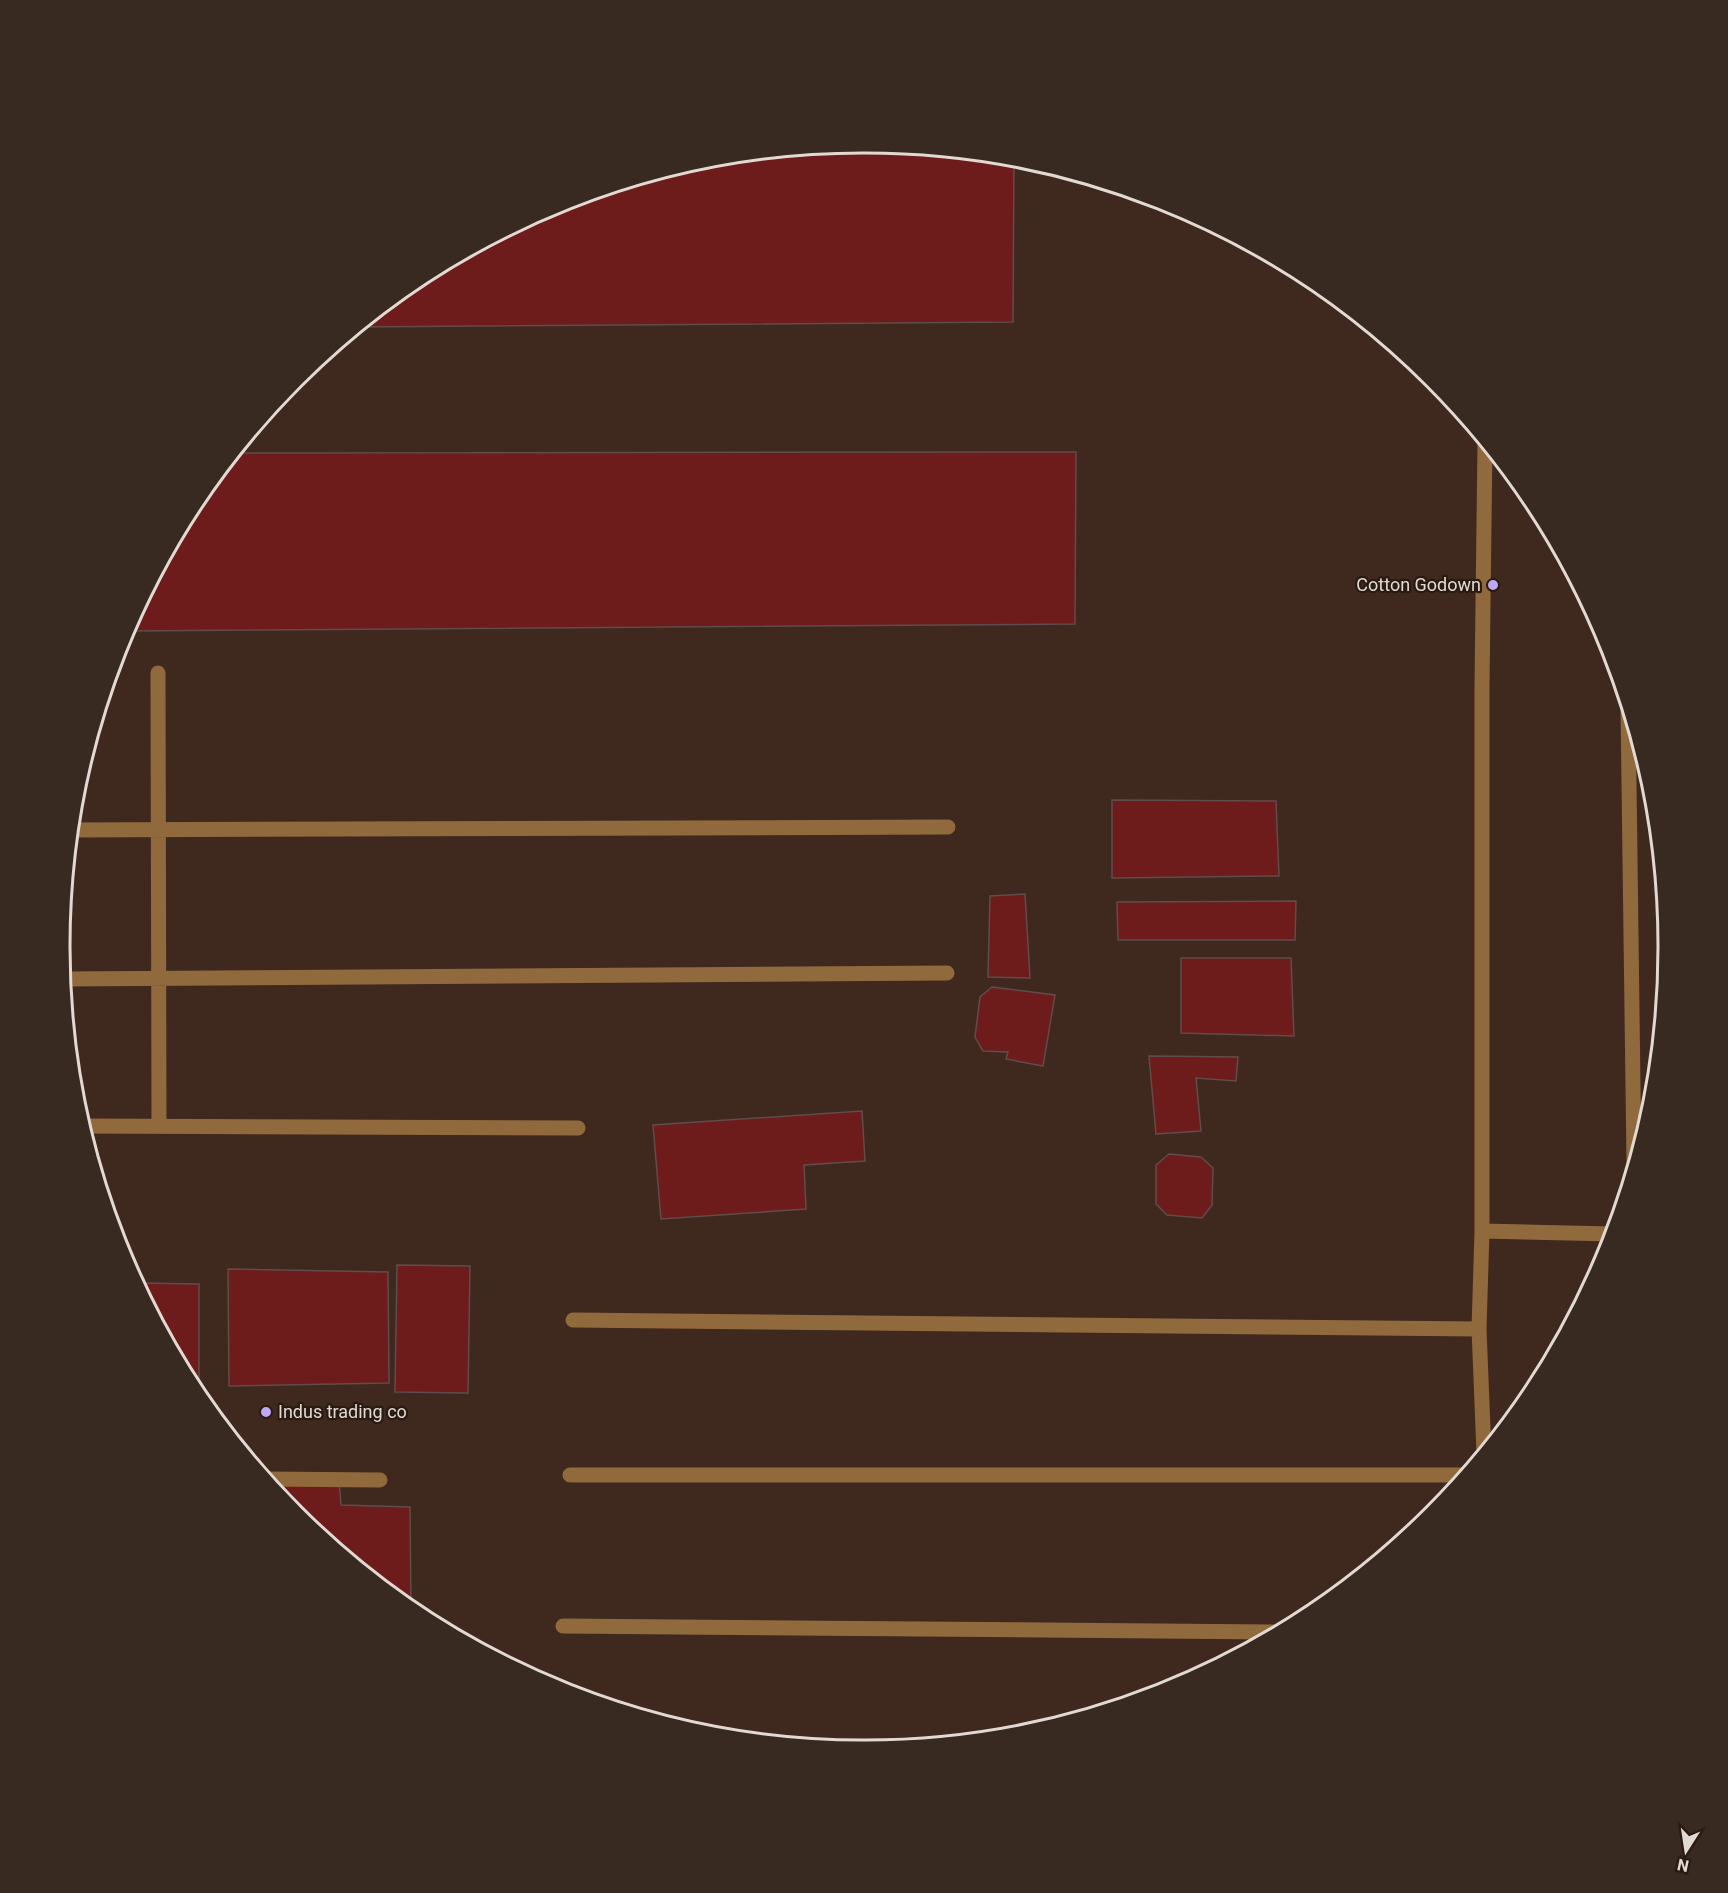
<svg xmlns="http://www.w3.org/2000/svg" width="1728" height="1893" viewBox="0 0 1728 1893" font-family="Roboto,sans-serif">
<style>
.built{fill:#3f291e}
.building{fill:#6e1b1b;stroke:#604c4a;stroke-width:1.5}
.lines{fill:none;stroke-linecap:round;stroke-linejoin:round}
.minor{stroke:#906a3c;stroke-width:15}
.poi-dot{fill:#bea9f4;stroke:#291a12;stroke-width:2}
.labels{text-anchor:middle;stroke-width:4.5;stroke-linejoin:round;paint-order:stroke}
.poi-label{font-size:18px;fill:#e3d9d3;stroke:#291a12;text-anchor:end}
.rim{fill:none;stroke:#e3d9d3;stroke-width:3}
</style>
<rect width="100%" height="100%" fill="#33231c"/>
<path class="built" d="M63 946a801 801 0 1 1 1602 0a801 801 0 1 1-1602 0Z"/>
<path class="building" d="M783,150h158l73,7 -1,165 -655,5 60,-49 139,-74 150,-46z
M1076,452l-1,172 -950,7 71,-131 38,-47z
M1112,800l164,1 3,75 -167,2z
M1025,894l5,84 -42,-1 2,-81z
M1296,901l-1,39h-177l-1,-38z
M1181,958h110l3,78 -113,-3z
M992,987l63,8 -12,71 -37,-7 2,-7 -25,-1 -8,-14 5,-40z
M1149,1056l89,1 -2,24 -40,-3 5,53 -45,3z
M862,1111l3,50 -61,4 2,44 -145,10 -8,-94z
M1169,1154l32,3 12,11 -1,37 -10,13 -35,-3 -11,-11v-39z
M397,1265l73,1 -2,127 -73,-1z
M228,1269l160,3 1,111 -160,3z
M137,1283l62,1v114l-4,-5z
M339,1482l2,23 69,2 1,103 -116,-95 -26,-32z"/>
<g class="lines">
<path class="minor" d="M158,673l1,452
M1628,707l6,456
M71,830l877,-3
M63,979l884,-6
M82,1126l496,2
M1482,1231l131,3
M573,1320l906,9
M1484,1453l-5,-124 3,-98v-545l3,-244
M570,1475h895
M266,1479l114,1
M563,1626l715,6"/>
</g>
<g class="poi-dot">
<circle cx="1493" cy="585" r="6"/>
<circle cx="266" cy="1412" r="6"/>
</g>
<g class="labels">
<g class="poi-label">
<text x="1481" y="591">Cotton Godown</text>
<text x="278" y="1418" text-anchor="start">Indus trading co</text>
</g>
</g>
<path d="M0 0H1728V1893H0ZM863 153H865A793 793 0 0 1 1658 946V947A793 793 0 0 1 865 1740H863A793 793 0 0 1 70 947V946A793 793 0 0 1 863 153Z" fill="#382921" fill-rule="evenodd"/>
<path class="rim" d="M863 153H865A793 793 0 0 1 1658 946V947A793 793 0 0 1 865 1740H863A793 793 0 0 1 70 947V946A793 793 0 0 1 863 153Z"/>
<g transform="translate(1686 1851) rotate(192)" stroke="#291a12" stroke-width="4.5" paint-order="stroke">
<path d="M0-4.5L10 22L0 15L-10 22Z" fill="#e3d9d3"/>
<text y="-9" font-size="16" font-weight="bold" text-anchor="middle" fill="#e3d9d3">N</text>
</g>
</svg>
